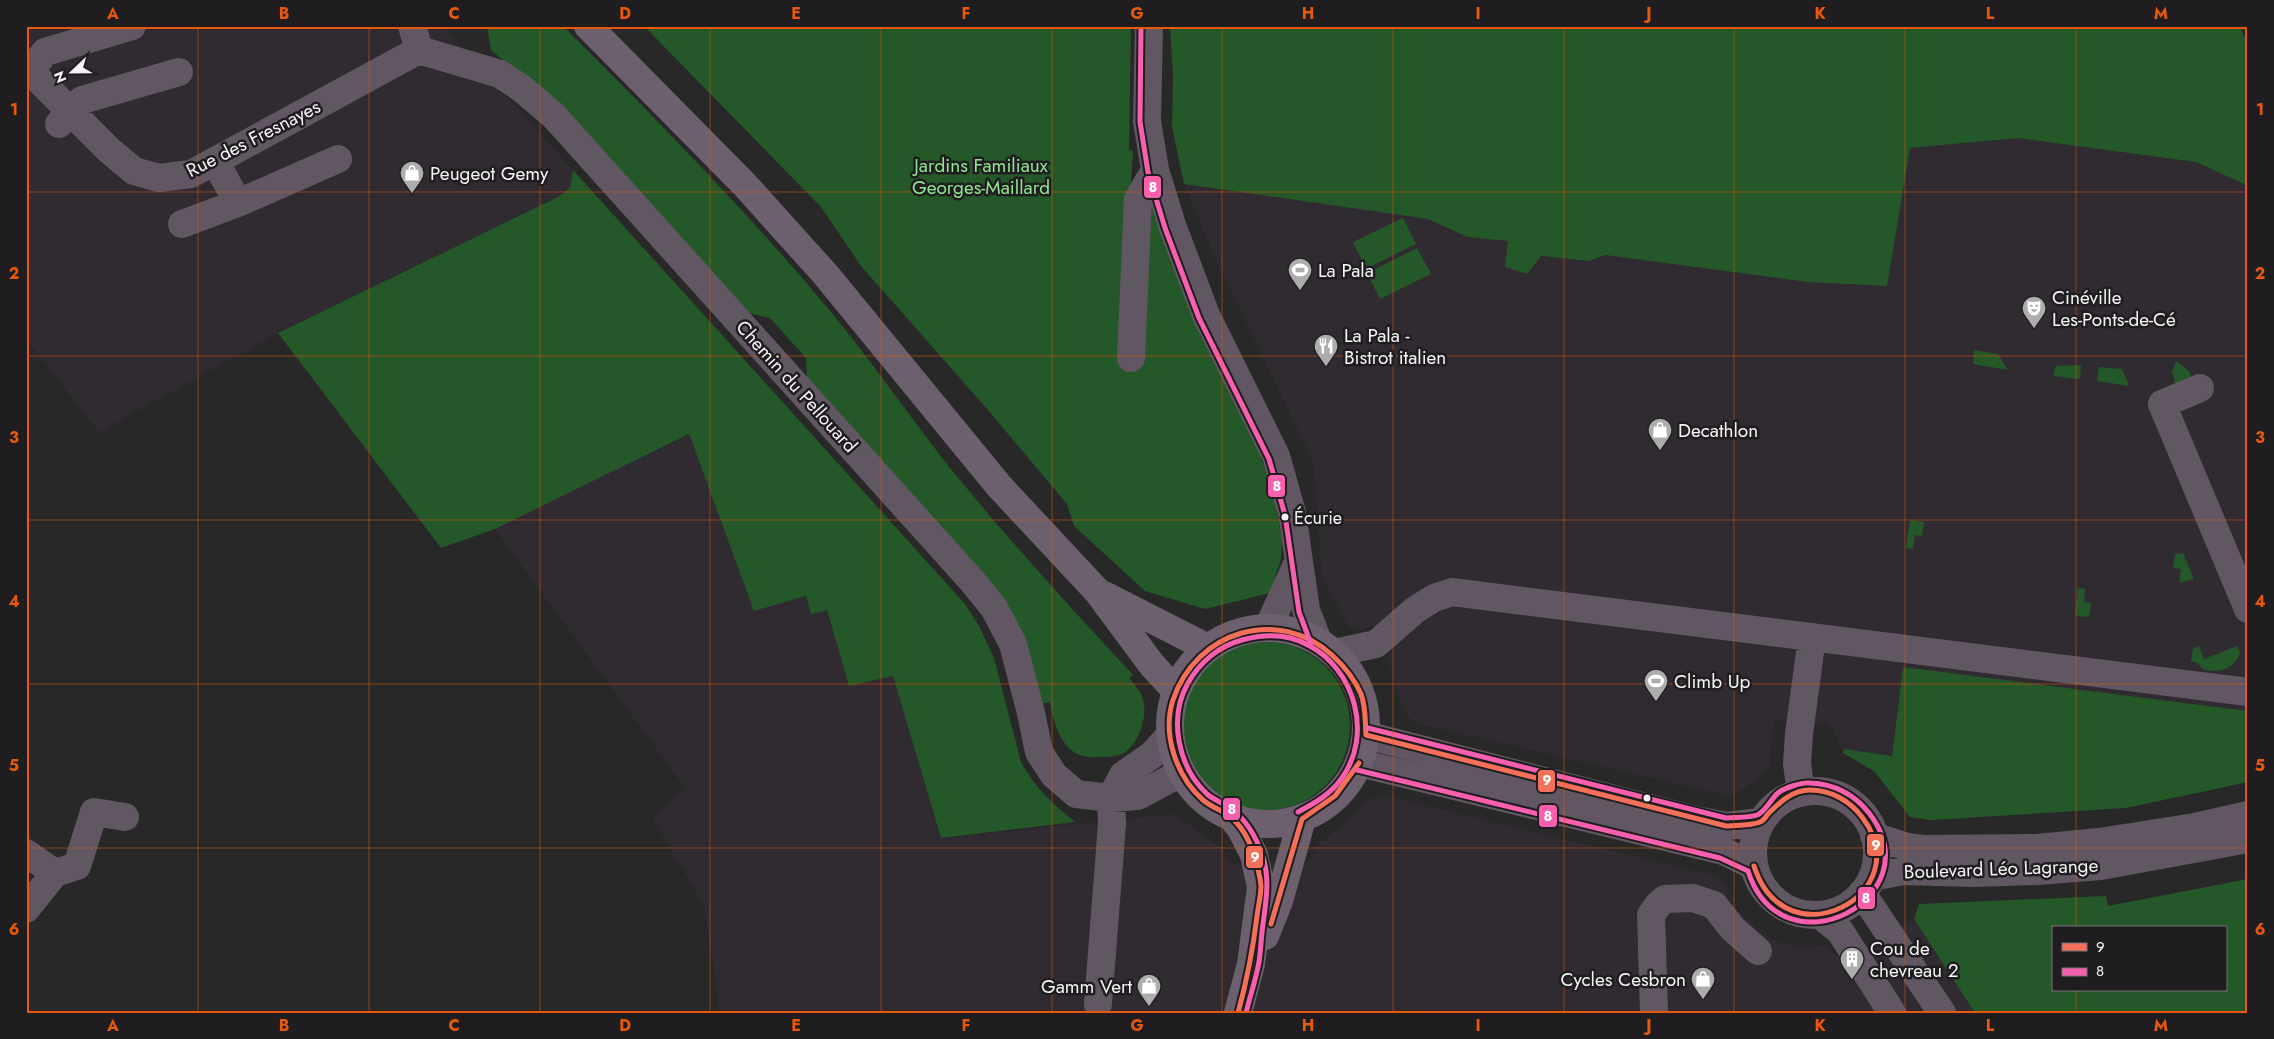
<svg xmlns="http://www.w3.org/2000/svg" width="2274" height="1039" viewBox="0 0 2274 1039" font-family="Jost,sans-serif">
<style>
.built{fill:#302a31}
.green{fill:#245828;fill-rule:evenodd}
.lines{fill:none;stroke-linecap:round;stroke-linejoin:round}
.minor{stroke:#615763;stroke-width:28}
.major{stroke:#6c5f6e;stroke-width:28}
.bus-1-casing{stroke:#201d20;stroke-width:9}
.bus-2-casing{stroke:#201d20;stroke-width:9}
.bus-1{stroke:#f4705a;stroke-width:5}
.bus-2{stroke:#f860ae;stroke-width:5}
.grid{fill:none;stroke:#e8590c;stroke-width:1;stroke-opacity:0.55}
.bus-dot{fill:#f6f4f6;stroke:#201d20;stroke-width:2}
.labels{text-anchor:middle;stroke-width:5;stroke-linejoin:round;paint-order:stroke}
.bus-label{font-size:18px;fill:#f6f4f6;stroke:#201d20;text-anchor:start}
.street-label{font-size:19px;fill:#f6f4f6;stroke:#201d20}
.park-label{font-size:19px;fill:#8fe791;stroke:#201d20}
.poi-label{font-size:19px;fill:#f6f4f6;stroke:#201d20;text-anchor:start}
.line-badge{stroke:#201d20;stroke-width:2}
.badge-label{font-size:14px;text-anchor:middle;font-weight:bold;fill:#fff}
.neatline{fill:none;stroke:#e8590c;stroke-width:2}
.grid-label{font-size:16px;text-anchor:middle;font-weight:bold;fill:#e8590c}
</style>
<rect width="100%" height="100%" fill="#292829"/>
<path class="built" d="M26,26h417l130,144 -3,18 -12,9 -280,136 -179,99 -73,-93z
M2018,138l178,24 52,24v525l-345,-44 -11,89 -47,-7 -2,4 -10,-23 -6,-5 -53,-5 -5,49 -36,28 -318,-74 -11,-11 -17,-57 9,-7 -22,-22 -11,3h-13l-28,-53 -8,-113 -98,-203 -32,-76 244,35 39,17 42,5 32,15 48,5 16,-6 203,27 78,4 23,-138z
M689,434l65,176 53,-14 20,14 22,76 44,-10 48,162 233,-24 48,35 10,15 77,-3 10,-18 26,-19 24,-25 9,-4 12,2 328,79 7,9 14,27 23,21 11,7 25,7 26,-1 20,16 70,-43 61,94h-1255l-16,-108 -52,-87 33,-30 -190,-259z"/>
<path class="green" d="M487,26h76c92,92 184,185 267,285 41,49 77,102 116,152 59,73 123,143 187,212l-4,3c4,5 9,10 12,16 9,18 -1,48 -17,59 -7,4 -18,4 -27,4 -11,1 -23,-2 -31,-12 -10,-13 -13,-27 -16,-43l-10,2 -18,-72 -215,-254 -1,-20 -36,-40 -22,-5 -207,-221 -50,-42z
M644,26h487l-2,124 4,1 -4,60 17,-1 9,-4 16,55 30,76 55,105 19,58 7,41 -1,18 -11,34 -65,16 -60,-18 -71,-65 -7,-22 -79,-94 -127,-144 -40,-59z
M1170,26h1070l8,20v140l-52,-24 -178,-24 -108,10 -23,138 -79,-4 -203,-27 -16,6 -48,-5 -14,18 -22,-7 3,-26 -41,-4 -39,-18 -244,-35 -12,-57 1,-51z
M573,170l392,434 14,22 15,32 27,104c14,26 32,42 54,60l-134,16 -48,-162 -44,10 -22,-76 -16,4 -5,-18 -52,15 -65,-177 -194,95 -54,19 -163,-215 280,-136 12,-9z
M1403,218l13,26 -50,25 -13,-27z
M1417,248l14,26 -51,25 -13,-26z
M1974,350l24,4 10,16 -35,-6z
M2176,361l13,10 2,5 -2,4 -13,6 -4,-14z
M2081,365l-1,14 -27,-3 3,-10z
M2099,367l23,2 7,17 -32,-5z
M1910,520l14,2 -2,14 -7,-1 -2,14 -7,-1z
M2183,553l11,26 -15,4 2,-14 -8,-1 2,-14z
M2078,588l7,1 -1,13 7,1 -2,14 -14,-1z
M1182 726a84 84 0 1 1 168 0a84 84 0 1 1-168 0Z
M2199,646l5,13 33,-13 3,7c-5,17 -23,21 -38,16l-3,-5 -8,-3 2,-13z
M1903,667l345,44v71l-122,26 -195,12 -21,-3 -36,-46 -31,-18 1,-4 48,7z
M2248,879v134h-273l-61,-94 5,-15 187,-8 2,10zM2053,928h172v62h-172z"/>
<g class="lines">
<path class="minor" d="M412,26l7,24
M1149,26l-2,95 8,49 17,55 34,90 70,141 16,57 14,97 12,31
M419,50l81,24 21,14 32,27 420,467 21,26 19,36 18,69 8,39 15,23 22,19 35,4 27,-2 43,-23
M26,67l83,83 25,21 25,7 32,-4 228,-124
M30,71l15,-19 87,-26
M59,124l23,-24 97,-28
M215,161l23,42 100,-44
M182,224l56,-21
M1131,358l7,-159 17,-29
M2200,388l-38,16 86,205
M1268,628l30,-66
M1334,653l42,-9 39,-34 19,-12 18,-6 796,100
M1366,735l330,85 30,6 35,-4
M1359,763l364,88 31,15
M1753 853a62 62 0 1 1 124 0a62 62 0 1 1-124 0Z
M1801,792l-4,-28 2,-30 13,-97
M1874,836l33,11 16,2 114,-1 62,-6 96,-15 53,-12
M26,853l29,20 -29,36
M55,873l22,-7 17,-54 31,5
M1872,877l31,-6 70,2 64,-2 64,-5 147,-27
M1862,893l80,120
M1820,915l20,16 52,82
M1098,1004l14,-180 -1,-26 12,-23 29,-20 18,-20
M1654,1013l-3,-98 7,-10 7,-6 28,-1 21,7 19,24 25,22"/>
<path class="major" d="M588,26l156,158 82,91 173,211 98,105 55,74 24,26
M1104,595l104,53
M1170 726a98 98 0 1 1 196 0a98 98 0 1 1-196 0Z
M1232,818l9,11 13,26 7,32 -10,77 -13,49
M1265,936l14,-35 23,-82"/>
<defs>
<path id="bus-1" d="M1366,735l360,91c10,-1 25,0 34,-4 3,-1 6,-5 8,-8 11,-11 24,-24 42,-24 21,0 40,11 52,27 59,76 -76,148 -108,49
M1302,819l33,-23 24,-33
M1271,924l31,-105
M1238,1013c9,-33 15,-64 19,-97 1,-9 4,-20 4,-30 -1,-12 -5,-25 -9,-37 -5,-13 -14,-28 -27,-36 -7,-4 -15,-7 -22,-13 -27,-24 -41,-66 -30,-100 23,-69 105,-94 159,-45 12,11 22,23 29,39 5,13 4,27 5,41"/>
<path id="bus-2" d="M1141,26l-1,96 8,50 17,56 34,90 70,141 16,56 14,97 12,32
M1357,770l363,88 28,13c34,106 187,27 121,-58 -15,-19 -35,-29 -59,-30 -8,-1 -26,5 -32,10 -7,6 -13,19 -21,22 -9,3 -22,2 -31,3l-358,-90
M1246,1013c4,-17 10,-34 13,-51 2,-13 2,-25 4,-38 3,-23 7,-44 0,-67 -6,-18 -17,-38 -33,-49 -7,-5 -16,-8 -23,-14 -29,-27 -39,-76 -19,-111 12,-21 31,-37 54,-43 22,-6 46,-6 66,5 47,24 65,89 34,133 -11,16 -27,25 -44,34"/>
</defs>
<use href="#bus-1" class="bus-1-casing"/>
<use href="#bus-2" class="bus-2-casing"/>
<use href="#bus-1" class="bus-1"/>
<use href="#bus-2" class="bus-2"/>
</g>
<path class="grid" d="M198,26v987M369,26v987M540,26v987M710,26v987M881,26v987M1052,26v987M1222,26v987M1393,26v987M1564,26v987M1734,26v987M1905,26v987M2076,26v902M26,192h2222M26,356h2222M26,520h2222M26,684h2222M26,848h2222M2076,990v23"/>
<defs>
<symbol id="shop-pin" viewBox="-11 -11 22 30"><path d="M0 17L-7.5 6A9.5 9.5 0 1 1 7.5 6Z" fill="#aeadae" stroke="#201d20"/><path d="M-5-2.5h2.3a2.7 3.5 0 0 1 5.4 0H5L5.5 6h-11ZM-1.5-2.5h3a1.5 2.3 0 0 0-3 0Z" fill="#fff"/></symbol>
<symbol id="stadium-pin" viewBox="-11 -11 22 30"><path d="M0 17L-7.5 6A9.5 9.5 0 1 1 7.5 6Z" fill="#aeadae" stroke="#201d20"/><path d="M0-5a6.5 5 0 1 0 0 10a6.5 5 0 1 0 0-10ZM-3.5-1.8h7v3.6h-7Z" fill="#fff"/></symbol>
<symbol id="theatre-pin" viewBox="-11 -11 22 30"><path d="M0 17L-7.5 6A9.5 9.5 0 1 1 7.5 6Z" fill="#aeadae" stroke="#201d20"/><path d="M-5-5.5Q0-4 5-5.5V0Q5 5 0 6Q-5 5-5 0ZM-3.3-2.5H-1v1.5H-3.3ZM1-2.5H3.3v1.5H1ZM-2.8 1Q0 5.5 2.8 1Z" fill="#fff"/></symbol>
<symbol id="restaurant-pin" viewBox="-11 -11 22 30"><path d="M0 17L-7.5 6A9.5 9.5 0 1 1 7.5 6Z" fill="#aeadae" stroke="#201d20"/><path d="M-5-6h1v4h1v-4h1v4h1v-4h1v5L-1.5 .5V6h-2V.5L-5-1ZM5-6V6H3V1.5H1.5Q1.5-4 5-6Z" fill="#fff"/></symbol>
<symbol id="building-pin" viewBox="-11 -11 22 30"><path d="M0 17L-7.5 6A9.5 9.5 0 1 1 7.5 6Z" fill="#aeadae" stroke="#201d20"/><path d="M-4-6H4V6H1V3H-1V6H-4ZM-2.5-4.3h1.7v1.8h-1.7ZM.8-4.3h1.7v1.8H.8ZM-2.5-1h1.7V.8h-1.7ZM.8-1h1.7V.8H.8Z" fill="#fff"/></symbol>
</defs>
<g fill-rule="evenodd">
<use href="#shop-pin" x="398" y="159" width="28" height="38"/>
<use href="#stadium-pin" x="1286" y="256" width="28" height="38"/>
<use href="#theatre-pin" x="2020" y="294" width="28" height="38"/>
<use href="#restaurant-pin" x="1312" y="332" width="28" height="38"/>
<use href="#shop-pin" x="1646" y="416" width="28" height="38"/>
<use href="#stadium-pin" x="1642" y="667" width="28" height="38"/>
<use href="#building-pin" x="1838" y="945" width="28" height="38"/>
<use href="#shop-pin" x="1689" y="965" width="28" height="38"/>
<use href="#shop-pin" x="1135" y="972" width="28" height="38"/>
</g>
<g class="bus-dot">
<circle cx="1285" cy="517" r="4.5"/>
<circle cx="1647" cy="798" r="4.5"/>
</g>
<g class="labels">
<g class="bus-label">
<text x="1294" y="524">Écurie</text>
</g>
<g class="street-label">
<text transform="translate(253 138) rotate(-27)" y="7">Rue des Fresnayes</text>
<text transform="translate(797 386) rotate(48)" y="7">Chemin du Pellouard</text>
<text transform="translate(2001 868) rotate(-2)" y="7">Boulevard Léo Lagrange</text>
</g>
<g class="park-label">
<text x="981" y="172">Jardins Familiaux<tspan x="981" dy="22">Georges-Maillard</tspan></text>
</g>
<g class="poi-label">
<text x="430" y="180">Peugeot Gemy</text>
<text x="1318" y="277">La Pala</text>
<text x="2052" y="304">Cinéville<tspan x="2052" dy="22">Les-Ponts-de-Cé</tspan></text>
<text x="1344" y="342">La Pala -<tspan x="1344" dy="22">Bistrot italien</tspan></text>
<text x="1678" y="437">Decathlon</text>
<text x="1674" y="688">Climb Up</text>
<text x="1870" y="955">Cou de<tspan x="1870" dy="22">chevreau 2</tspan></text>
<text x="1686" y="986" text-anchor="end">Cycles Cesbron</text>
<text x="1132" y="993" text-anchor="end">Gamm Vert</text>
</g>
</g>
<g class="line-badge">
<rect x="1143" y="175" width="19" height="24" rx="5" fill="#f860ae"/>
<rect x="1267" y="474" width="19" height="24" rx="5" fill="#f860ae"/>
<rect x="1537" y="769" width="19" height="24" rx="5" fill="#f4705a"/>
<rect x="1222" y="797" width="19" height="24" rx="5" fill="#f860ae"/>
<rect x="1538" y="804" width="20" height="24" rx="5" fill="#f860ae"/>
<rect x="1866" y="833" width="19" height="24" rx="5" fill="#f4705a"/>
<rect x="1245" y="845" width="19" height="24" rx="5" fill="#f4705a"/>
<rect x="1857" y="886" width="19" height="24" rx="5" fill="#f860ae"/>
</g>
<g class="badge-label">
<text x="1153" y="192">8</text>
<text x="1277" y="491">8</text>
<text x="1547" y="785">9</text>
<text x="1232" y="814">8</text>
<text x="1548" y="821">8</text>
<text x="1876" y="850">9</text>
<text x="1255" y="862">9</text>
<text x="1866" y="903">8</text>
</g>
<rect width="2274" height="1039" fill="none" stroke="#201d20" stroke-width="55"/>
<rect x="2052" y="926" width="175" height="65" fill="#201d20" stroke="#767376"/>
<rect x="2062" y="943" width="25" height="8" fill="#f4705a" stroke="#767376"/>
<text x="2096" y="952" font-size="15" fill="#f6f4f6">9</text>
<rect x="2062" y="968" width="25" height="8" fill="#f860ae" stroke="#767376"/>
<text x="2096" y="976" font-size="15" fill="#f6f4f6">8</text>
<g transform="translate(72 72) rotate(248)" stroke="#201d20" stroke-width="4" paint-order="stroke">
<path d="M0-4L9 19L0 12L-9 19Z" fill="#f6f4f6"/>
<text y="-8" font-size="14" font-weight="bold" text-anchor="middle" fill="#f6f4f6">N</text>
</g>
<rect x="28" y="28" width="2218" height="984" class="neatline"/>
<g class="grid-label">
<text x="113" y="19">A</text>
<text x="284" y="19">B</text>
<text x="454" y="19">C</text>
<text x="625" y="19">D</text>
<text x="796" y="19">E</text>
<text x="966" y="19">F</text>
<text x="1137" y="19">G</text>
<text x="1308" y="19">H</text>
<text x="1478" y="19">I</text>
<text x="1649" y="19">J</text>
<text x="1820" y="19">K</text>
<text x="1990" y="19">L</text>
<text x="2161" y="19">M</text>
<text x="14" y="115">1</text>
<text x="2260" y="115">1</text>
<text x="14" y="279">2</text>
<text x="2260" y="279">2</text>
<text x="14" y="443">3</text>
<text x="2260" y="443">3</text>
<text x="14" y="607">4</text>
<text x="2260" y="607">4</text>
<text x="14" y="771">5</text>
<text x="2260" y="771">5</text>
<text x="14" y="935">6</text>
<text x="2260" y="935">6</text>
<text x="113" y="1031">A</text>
<text x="284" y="1031">B</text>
<text x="454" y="1031">C</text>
<text x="625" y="1031">D</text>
<text x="796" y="1031">E</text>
<text x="966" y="1031">F</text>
<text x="1137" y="1031">G</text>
<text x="1308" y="1031">H</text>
<text x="1478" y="1031">I</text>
<text x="1649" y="1031">J</text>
<text x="1820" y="1031">K</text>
<text x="1990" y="1031">L</text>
<text x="2161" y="1031">M</text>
</g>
</svg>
